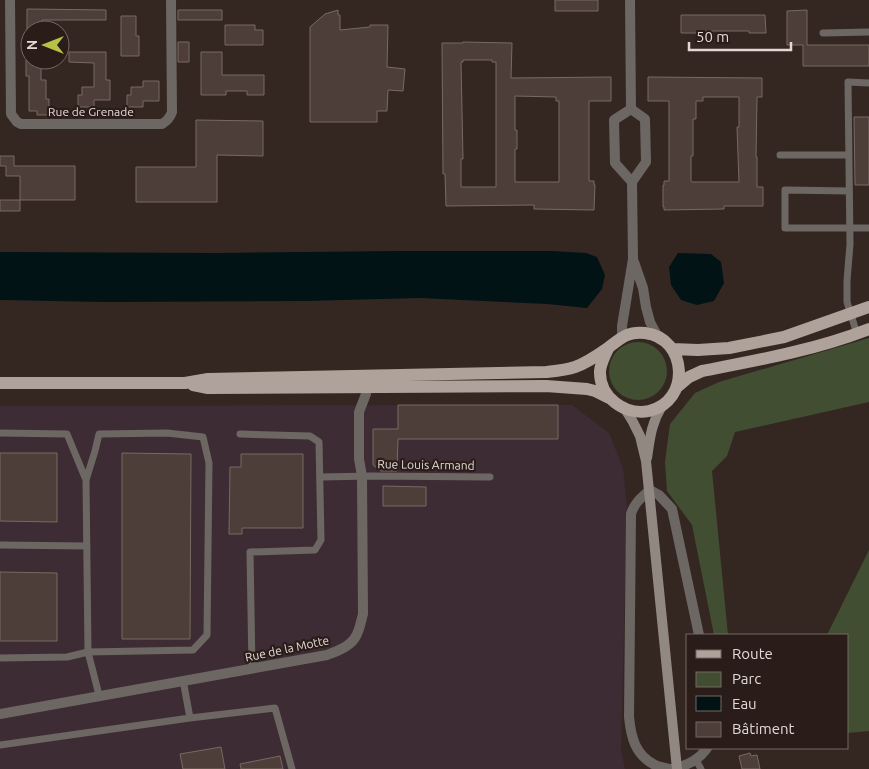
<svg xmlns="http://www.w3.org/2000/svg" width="869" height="769" viewBox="0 0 869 769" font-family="Ubuntu,sans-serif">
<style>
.industrial{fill:#3e2c34}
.green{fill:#424e32}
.water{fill:#011314}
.building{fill:#4d3e39;stroke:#796963;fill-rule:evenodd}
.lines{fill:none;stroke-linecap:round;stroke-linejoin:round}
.lane{stroke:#6d6763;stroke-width:7}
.street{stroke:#6d6763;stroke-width:10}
.secondary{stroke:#928882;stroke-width:10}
.primary{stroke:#afa29b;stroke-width:12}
.secondary-bridge{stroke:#928882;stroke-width:10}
.labels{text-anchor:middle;stroke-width:4.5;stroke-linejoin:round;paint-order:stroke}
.street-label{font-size:12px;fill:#e2d9d6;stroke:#2a1d19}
</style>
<rect width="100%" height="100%" fill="#342722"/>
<path class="industrial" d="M572,405l37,28 14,35 4,41 -6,241 4,19h-625v-363z"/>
<path class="green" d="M869,338v64l-134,30 -8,24 -15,15 16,164h-14l-22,-110 -25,-34 -2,-29 5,-38 25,-31 24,-11z
M609 371a29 29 0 1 1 58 0a29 29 0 1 1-58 0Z
M869,550v181l-21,2v-98h-21z"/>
<path class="water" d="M401,251h150l35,2 11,4 8,18 -3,14 -15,19 -40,-4 -127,-6 -115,3 -197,1 -108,-2v-48l219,1z
M678,253l33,1 10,8 3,21 -10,18 -17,4 -16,-5 -10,-15 -2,-18z"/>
<path class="building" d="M555,0h43v11h-43z
M27,9l79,1v10h-64v10h-15z
M178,10h44v10h-44z
M338,10v5h2v15l30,-3v-2h18l-1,42 18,2 -2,22 -15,-1 -1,21h-10v11h-67v-95l15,-13z
M807,10v35h62v21h-66v-21h-16v-34z
M681,15h84l1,18h-17v-2h-51v2h-17z
M121,16h15v20h3v20h-18z
M225,25h30v5h8v15h-38z
M178,42h11v20h-11z
M463,42l49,1 -1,35 100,-1v24h-22v80h5v4h1l-1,25 -60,-1v-4l-88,1 -1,-32h-2l-1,-131h21zM463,60h29v2h4v125h-35v-28h2l-2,-97h2zM515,96l41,1v4h3v81h-44v-33h2v-19h-2z
M69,52h37v28h4v20h-16v7h-16v-12h4v-8h12v-24l-25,-1z
M201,52h21v23h42v20h-17v-4h-21v4h-25z
M26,60h15v20h5v19h3v16h-12v-4h-8v-35h-3z
M648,77l114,1v19h-5l-1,60h1v30h6v19h-39v3l-60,1v-3h-1v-22h1v-4h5v-80h-21zM703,97h36v30h-2l2,55h-47l-1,-1v-25h2v-37h3v-18h7z
M143,81h16v20h-16v6h-16v-12h4v-8h12z
M854,117h15v68h-14z
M196,120l67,1v35l-46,-1v47h-81v-35h60z
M0,156h14v10h61v34h-55v11h-20v-11h20v-24h-14v-10h-6z
M398,405h160v34h-160l-1,32h-16l-8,-6v-36h25z
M0,453h57v69l-57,-1z
M122,453l69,1 -1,185h-68z
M241,454h62v74h-61v6h-13l1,-67h11z
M383,486l43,1v19h-43z
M0,572l57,1v68h-57z
M221,747l4,22h-42l-3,-15z
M750,753l1,3 6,-1 3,14h-18l-3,-13z
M280,756l3,13h-42l-1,-5z"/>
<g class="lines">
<path class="lane" d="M823,33l46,-1
M780,155h69
M849,191l-64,-1v38h84
M857,334l-10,-32v-21l3,-37 -2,-162 21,1
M0,433l67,1 19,46
M240,434l70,2 9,6 2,98 -6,10 -65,2 2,117
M321,477l50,-1 119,1
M0,545l87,1
M0,658l67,-1 21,-5 105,-2 14,-15 2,-172 -6,-26 -36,-4 -68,1 -4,17 -9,29 2,172 11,43
M183,680l7,38
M0,745l190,-27 85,-10 17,61
M696,760l5,9"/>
<path class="street" d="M10,0l1,114 6,8 4,2h141c5,-3 8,-6 10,-12l-1,-112
M630,0l1,109
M631,109l-17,11 1,43 17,19
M634,262l9,26 3,19 4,15 8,15
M622,337v-11l11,-67 -1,-77 14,-20 -1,-43 -14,-10
M0,714l327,-59c11,-4 25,-9 30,-21 3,-6 4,-13 6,-20l-1,-138 -3,-17v-47l7,-18v-6
M670,769c-5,-1 -11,-2 -15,-4 -20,-10 -24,-28 -26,-48l2,-203c3,-11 11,-17 19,-24l9,5 13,14 27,126
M672,769c14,-3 27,-9 35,-21"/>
<path class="secondary" d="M625,409l8,13 7,14 6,25 11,109
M647,458c3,-20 4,-34 15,-52"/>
<path class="primary" d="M672,349l26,1 31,-2 55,-11 85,-30
M0,383h185l23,-4 338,-7c9,-1 20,-2 29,-5 12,-4 23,-12 33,-19 13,-10 20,-17 37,-15 43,5 46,69 4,78 -24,5 -50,-14 -49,-40 1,-9 5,-16 9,-24
M193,385l15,3 338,-2 41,3 8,2 14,7
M676,388l13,-11 13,-6c57,-11 113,-21 167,-42"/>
<path class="secondary-bridge" d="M657,570l20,199"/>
</g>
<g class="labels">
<g class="street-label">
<text x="91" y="116">Rue de Grenade</text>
<text transform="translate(426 465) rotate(1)" y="4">Rue Louis Armand</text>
<text transform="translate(287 649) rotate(-12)" y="4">Rue de la Motte</text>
</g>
</g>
<rect x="686" y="634" width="162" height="115" fill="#2a1d19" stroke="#746865"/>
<rect x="696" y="650" width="25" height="8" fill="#afa29b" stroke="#746865"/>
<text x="732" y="659" font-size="15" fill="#e2d9d6">Route</text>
<rect x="696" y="672" width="25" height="15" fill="#424e32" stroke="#746865"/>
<text x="732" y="684" font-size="15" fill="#e2d9d6">Parc</text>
<rect x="696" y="696" width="25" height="15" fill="#011314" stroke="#746865"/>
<text x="732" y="709" font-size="15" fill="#e2d9d6">Eau</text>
<rect x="696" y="722" width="25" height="15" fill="#4d3e39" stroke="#746865"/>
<text x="732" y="734" font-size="15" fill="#e2d9d6">Bâtiment</text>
<g transform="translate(45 45) rotate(270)"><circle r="24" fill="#2a1d19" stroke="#746865"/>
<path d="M0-4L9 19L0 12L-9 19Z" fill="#b7c148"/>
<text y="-8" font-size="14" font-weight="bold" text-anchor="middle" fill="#e2d9d6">N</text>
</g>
<path d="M689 42v8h102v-8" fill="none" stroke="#e2d9d6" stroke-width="2.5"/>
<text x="696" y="42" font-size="15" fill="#e2d9d6" stroke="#2a1d19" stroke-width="4" paint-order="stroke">50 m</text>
</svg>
